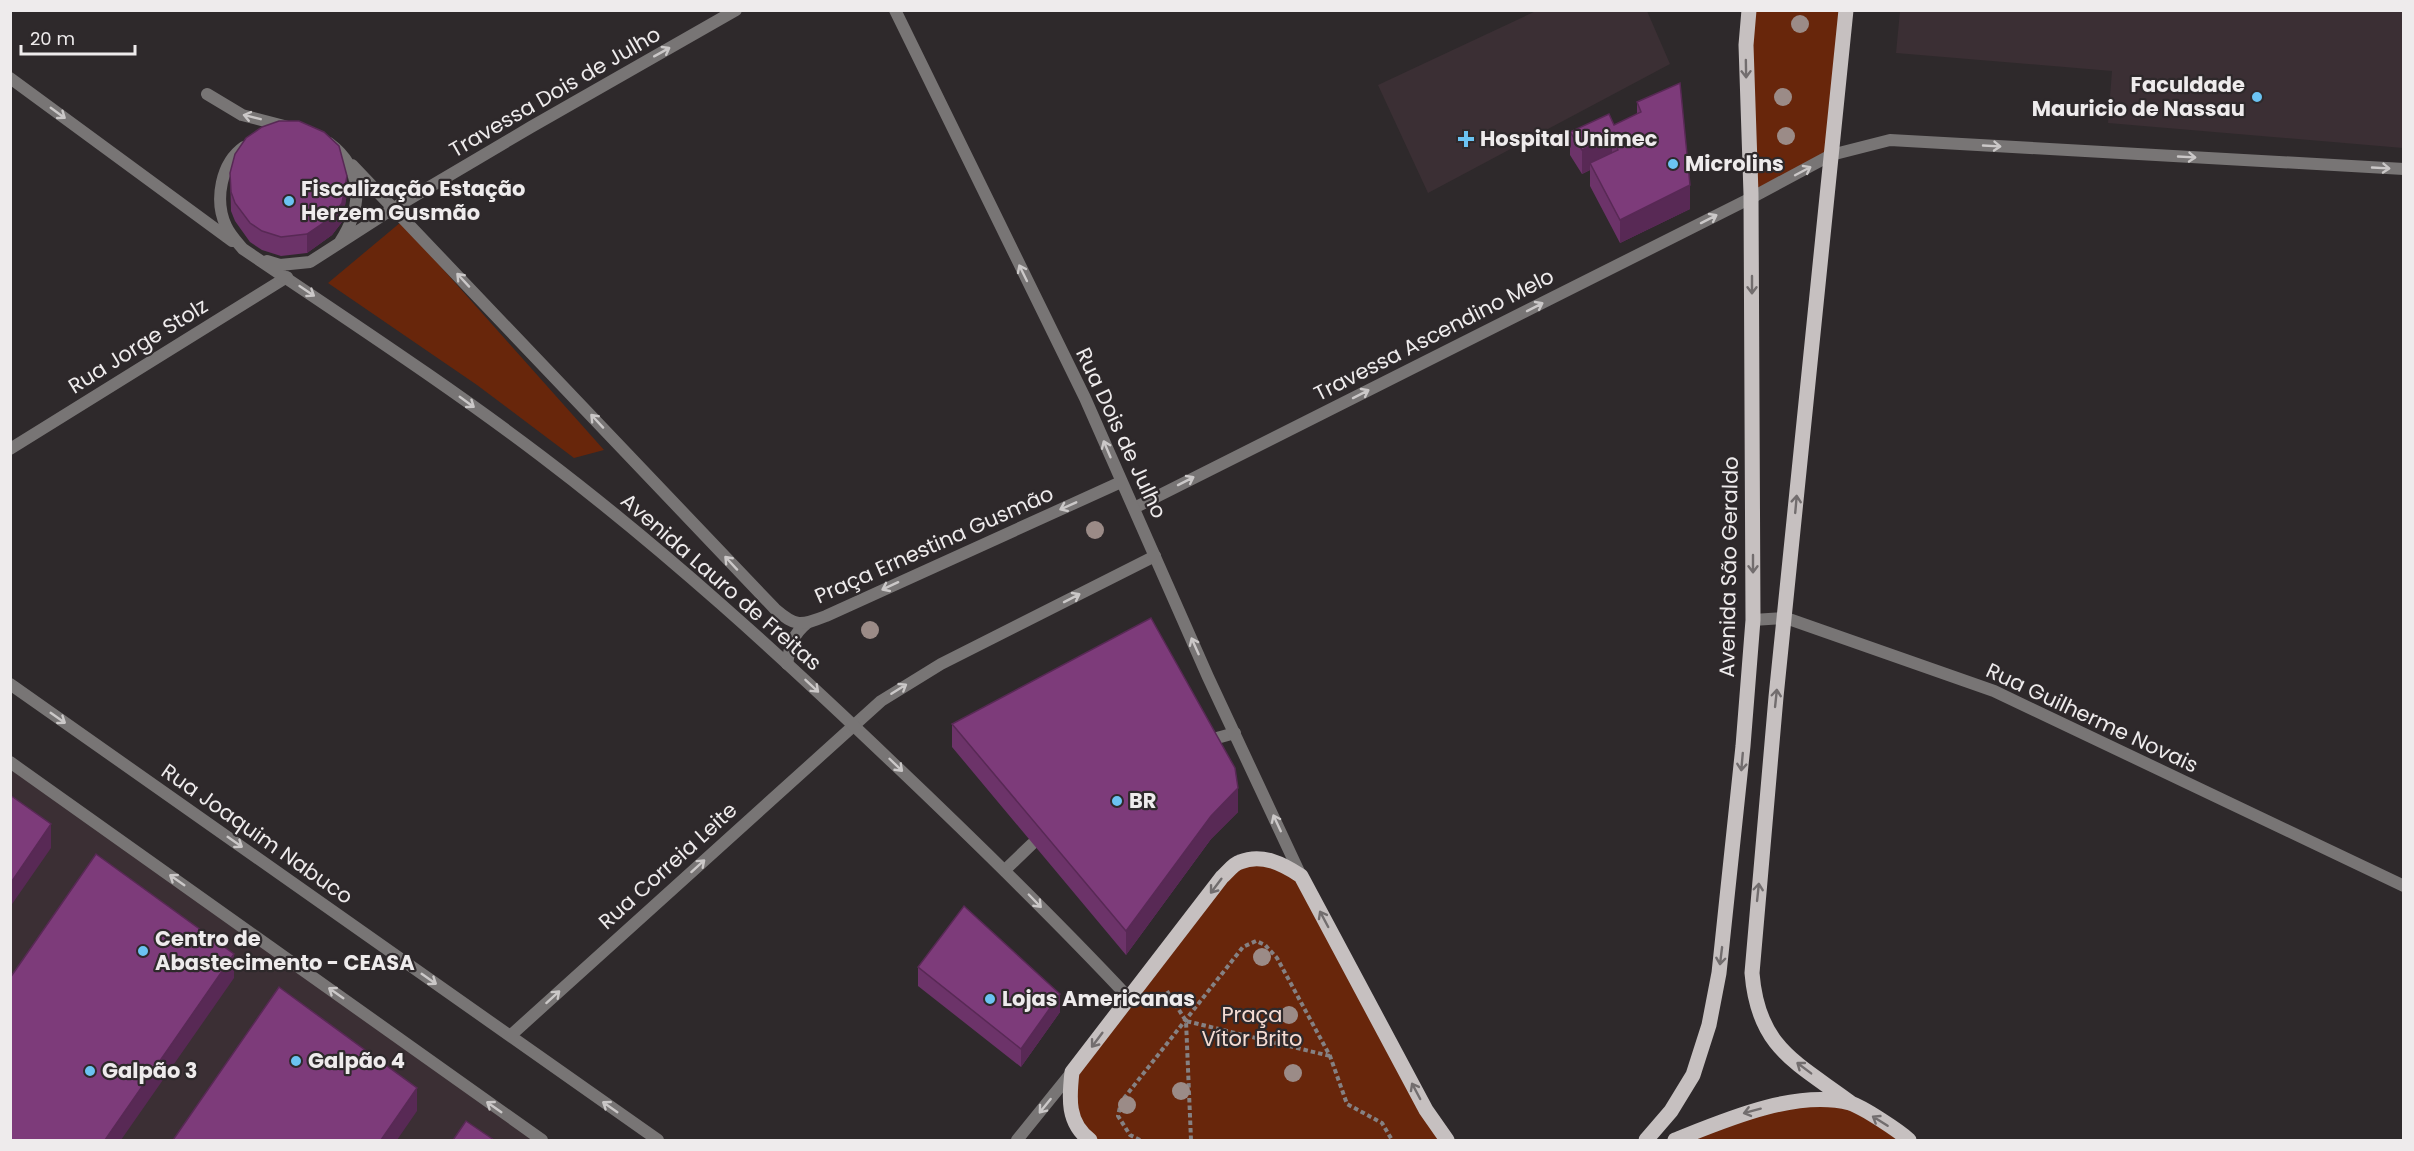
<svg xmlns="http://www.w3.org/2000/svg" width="2414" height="1151" viewBox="0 0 2414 1151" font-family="Poppins,sans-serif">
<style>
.built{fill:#3b2f34}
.green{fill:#68260b}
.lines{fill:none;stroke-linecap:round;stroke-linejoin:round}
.path{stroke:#858183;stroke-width:4;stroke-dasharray:4.5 3;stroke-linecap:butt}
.service{stroke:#787575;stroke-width:12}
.pedestrian{stroke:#787575;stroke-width:12}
.minor{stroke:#787575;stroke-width:12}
.tertiary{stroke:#787575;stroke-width:12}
.primary{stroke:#c6c0c0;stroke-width:15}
.tree{fill:#9b8b87}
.wall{fill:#6c3369}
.shaded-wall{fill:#582955}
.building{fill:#7d3b7a;stroke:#582955;stroke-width:1.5}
.oneway{stroke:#cbc8c8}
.oneway2{stroke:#726d6e}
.poi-dot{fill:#6bc3f2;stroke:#2e292b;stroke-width:2}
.labels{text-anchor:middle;stroke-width:4.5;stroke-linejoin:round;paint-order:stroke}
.poi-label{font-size:21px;font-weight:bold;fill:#eeebec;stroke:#2e292b;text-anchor:start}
.street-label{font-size:21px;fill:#eeebec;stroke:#2e292b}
.park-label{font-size:21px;fill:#f4dbd2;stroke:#2e292b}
</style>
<rect width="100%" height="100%" fill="#2e292b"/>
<path class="built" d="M1536,11h111l23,53 -242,129 -50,-108z
M1900,11h503v137l-295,-25 4,-52 -216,-18z
M11,762l531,378h-531z"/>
<path class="green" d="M1749,11h97l-15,144 -80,43z
M401,222l203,228 -30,8 -97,-73 -149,-102z
M1262,858l39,18 146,264h-357l-21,-43 3,-25 150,-195z
M1851,1103l58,37h-234l73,-29z"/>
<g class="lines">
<path class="path" d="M1167,991l19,30
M1140,1140l-10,-5 -12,-19 3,-14 122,-155 13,-6 9,4 12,13 53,98 17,48 35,19 10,17
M1191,1140l-5,-119 144,35"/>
<path class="service" d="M207,94l35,21 46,12
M1206,741l29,-8
M1005,870l27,-26"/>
<path class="pedestrian" d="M10,449l277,-172"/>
<path class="minor" d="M1134,508l617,-310 80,-43 59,-15 514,29
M787,664c3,-18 5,-29 20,-41
M10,684l648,456
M10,762l532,378
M510,1036l371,-335 60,-37 214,-108
M1017,1140l55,-68"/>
<path class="tertiary" d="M895,10l190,388 123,279 93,199
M10,78l222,163
M329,143c35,26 34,64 11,99
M244,147c-23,16 -30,53 -18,79 4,9 11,16 17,23 100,68 202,134 298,207 124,94 240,200 352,307 81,77 160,154 236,235
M352,165l423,444c21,18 25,17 51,7l295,-134
M267,261l13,4 30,-3 84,-54 137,-81 205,-117
M1753,620l33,-2 208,73 410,195"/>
<path class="primary" d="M1846,10l-70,687 -24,276c6,75 44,89 99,130
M1090,1140c-23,-17 -21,-42 -18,-68l150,-195c5,-4 11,-13 18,-15 22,-9 43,2 61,14l125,234 21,30
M1646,1140l25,-29 22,-36 16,-50 10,-52 24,-227 10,-126 -2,-426 -5,-149 3,-35
M1675,1140c50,-20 121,-51 175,-37 13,4 49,28 59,37"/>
</g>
<g class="tree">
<circle cx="1800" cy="24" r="9"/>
<circle cx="1783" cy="97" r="9"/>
<circle cx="1786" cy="136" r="9"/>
<circle cx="1095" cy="530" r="9"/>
<circle cx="870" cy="630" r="9"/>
<circle cx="1262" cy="957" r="9"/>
<circle cx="1289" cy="1015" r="9"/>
<circle cx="1293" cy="1073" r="9"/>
<circle cx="1181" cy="1091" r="9"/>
<circle cx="1127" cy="1105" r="9"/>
</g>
<path class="wall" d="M1637,102l53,107 -70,34 -30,-57v-16l-8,4 -12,-19v-23l44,-7 23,-11z
M230,173l117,21 -5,28 -10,13 -25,18 -26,3 -19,-6 -12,-8 -15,-21 -4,-10z
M952,724l286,88 -27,27 -85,116 -174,-208z
M918,967l142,45 -39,55 -103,-81z"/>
<path class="shaded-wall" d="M1612,137v23l-22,3v7l-8,4v-24z
M347,176v18l-5,28 -10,13 -25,18v-19z
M1690,185v24l-70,34v-23z
M1238,788v24l-27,27 -85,116v-24l85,-115z
M51,824v24l-41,59v-23z
M234,954v24l-113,162h-16z
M1060,994v18l-39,55v-18z
M417,1088v23l-20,29h-16z"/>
<path class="building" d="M1680,83l10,102 -70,35 -30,-57 28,-13 -6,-13 -30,13 -12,-18 39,-18 5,11 27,-13 -4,-10z
M279,121h20l25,11 15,14 8,30 -5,27 -10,14 -25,17 -26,3 -19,-6 -12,-8 -15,-20 -4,-11 -1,-19 5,-19 11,-16 16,-11z
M1151,618l84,150 3,20 -27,28 -85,115 -174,-207z
M10,795l41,29 -41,60z
M96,854l138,100 -129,186h-95v-162z
M964,906l96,88 -39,55 -103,-82z
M279,987l138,101 -36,52h-208z
M466,1121l28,19h-41z"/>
<defs><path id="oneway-shaft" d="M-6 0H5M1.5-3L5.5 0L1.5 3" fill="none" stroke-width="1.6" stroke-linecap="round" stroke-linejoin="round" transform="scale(1.5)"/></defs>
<g class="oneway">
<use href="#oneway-shaft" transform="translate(662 52) rotate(-29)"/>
<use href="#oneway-shaft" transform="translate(58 113) rotate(36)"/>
<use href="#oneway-shaft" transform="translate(252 117) rotate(-166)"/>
<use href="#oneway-shaft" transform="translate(1992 146) rotate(3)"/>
<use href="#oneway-shaft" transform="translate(2187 157) rotate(3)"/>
<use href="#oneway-shaft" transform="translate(2381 168) rotate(3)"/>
<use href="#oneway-shaft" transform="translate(1803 171) rotate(-28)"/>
<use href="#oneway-shaft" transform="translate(1709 219) rotate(-27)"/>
<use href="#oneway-shaft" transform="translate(1023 273) rotate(-116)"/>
<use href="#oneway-shaft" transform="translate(463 280) rotate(-133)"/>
<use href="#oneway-shaft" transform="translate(307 291) rotate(34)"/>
<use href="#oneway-shaft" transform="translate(1535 307) rotate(-27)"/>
<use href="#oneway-shaft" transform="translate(1361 394) rotate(-27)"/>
<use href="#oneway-shaft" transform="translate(467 402) rotate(36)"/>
<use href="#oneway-shaft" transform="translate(597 421) rotate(-133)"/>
<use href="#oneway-shaft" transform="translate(1107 449) rotate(-113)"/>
<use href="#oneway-shaft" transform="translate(1186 481) rotate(-27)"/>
<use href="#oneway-shaft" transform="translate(1068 506) rotate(156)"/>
<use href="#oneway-shaft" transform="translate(731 563) rotate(-133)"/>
<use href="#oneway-shaft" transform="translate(890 586) rotate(155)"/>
<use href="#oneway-shaft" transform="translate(1072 598) rotate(-27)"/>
<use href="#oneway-shaft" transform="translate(1195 646) rotate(-114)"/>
<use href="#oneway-shaft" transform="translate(812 686) rotate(43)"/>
<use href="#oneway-shaft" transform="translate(899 689) rotate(-32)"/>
<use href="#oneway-shaft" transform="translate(58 718) rotate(35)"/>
<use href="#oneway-shaft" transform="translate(896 765) rotate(44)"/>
<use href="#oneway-shaft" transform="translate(1277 823) rotate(-115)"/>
<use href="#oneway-shaft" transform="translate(235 842) rotate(35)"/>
<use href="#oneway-shaft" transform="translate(698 866) rotate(-42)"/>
<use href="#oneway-shaft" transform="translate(177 880) rotate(-145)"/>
<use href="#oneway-shaft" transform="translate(1035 901) rotate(46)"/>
<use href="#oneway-shaft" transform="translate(429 979) rotate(35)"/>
<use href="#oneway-shaft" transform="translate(336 993) rotate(-145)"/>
<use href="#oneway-shaft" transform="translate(553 997) rotate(-42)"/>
<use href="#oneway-shaft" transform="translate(1045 1106) rotate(129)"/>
<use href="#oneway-shaft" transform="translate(494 1107) rotate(-145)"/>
<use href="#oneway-shaft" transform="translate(610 1107) rotate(-145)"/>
</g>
<g class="oneway2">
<use href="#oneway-shaft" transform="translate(1746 69) rotate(89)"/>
<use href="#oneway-shaft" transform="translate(1752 285) rotate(90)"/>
<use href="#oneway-shaft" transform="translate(1796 504) rotate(-85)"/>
<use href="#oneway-shaft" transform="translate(1753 564) rotate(90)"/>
<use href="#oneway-shaft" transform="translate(1776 698) rotate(-84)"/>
<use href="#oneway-shaft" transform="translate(1742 762) rotate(95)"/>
<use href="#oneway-shaft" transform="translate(1216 886) rotate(127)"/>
<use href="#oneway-shaft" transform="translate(1758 892) rotate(-84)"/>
<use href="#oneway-shaft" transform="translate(1324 919) rotate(-118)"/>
<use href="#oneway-shaft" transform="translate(1721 956) rotate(97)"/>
<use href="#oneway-shaft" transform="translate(1097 1040) rotate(127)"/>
<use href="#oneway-shaft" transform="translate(1804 1068) rotate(-143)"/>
<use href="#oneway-shaft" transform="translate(1416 1091) rotate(-118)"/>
<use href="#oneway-shaft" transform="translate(1752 1111) rotate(165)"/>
<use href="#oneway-shaft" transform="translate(1880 1121) rotate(-148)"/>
</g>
<g class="poi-dot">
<circle cx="2257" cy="97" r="6"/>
<path d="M1463 130h6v6h6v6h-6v6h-6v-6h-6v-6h6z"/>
<circle cx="1673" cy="164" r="6"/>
<circle cx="289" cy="201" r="6"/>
<circle cx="1117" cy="801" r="6"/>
<circle cx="143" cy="951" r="6"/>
<circle cx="990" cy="999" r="6"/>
<circle cx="296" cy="1061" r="6"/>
<circle cx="90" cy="1071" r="6"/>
</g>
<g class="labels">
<g class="poi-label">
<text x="2245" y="92" text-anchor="end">Faculdade<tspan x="2245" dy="24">Mauricio de Nassau</tspan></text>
<text x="1480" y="146">Hospital Unimec</text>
<text x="1685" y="171">Microlins</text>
<text x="301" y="196">Fiscalização Estação<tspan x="301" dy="24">Herzem Gusmão</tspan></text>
<text x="1129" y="808">BR</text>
<text x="155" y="946">Centro de<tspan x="155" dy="24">Abastecimento - CEASA</tspan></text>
<text x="1002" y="1006">Lojas Americanas</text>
<text x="308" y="1068">Galpão 4</text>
<text x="102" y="1078">Galpão 3</text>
</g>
<g class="street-label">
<text transform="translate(555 92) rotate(-30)" y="7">Travessa Dois de Julho</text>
<text transform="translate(1434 335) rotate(-27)" y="7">Travessa Ascendino Melo</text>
<text transform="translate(138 346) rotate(-32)" y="7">Rua Jorge Stolz</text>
<text transform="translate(1121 433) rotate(65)" y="7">Rua Dois de Julho</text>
<text transform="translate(934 545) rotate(-24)" y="7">Praça Ernestina Gusmão</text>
<text transform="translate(1729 567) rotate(-89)" y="7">Avenida São Geraldo</text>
<text transform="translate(721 582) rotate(41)" y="7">Avenida Lauro de Freitas</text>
<text transform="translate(2092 718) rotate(25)" y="7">Rua Guilherme Novais</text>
<text transform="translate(257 834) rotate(35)" y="7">Rua Joaquim Nabuco</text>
<text transform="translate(668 866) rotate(-42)" y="7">Rua Correia Leite</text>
</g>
<g class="park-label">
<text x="1252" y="1022">Praça<tspan x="1252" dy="24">Vítor Brito</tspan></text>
</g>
</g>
<rect width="2414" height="1151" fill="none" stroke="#eeebec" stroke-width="24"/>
<path d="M21 45v9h114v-9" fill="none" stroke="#eeebec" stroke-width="3"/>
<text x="30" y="45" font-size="18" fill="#eeebec" stroke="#2e292b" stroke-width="4.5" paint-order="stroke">20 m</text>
</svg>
